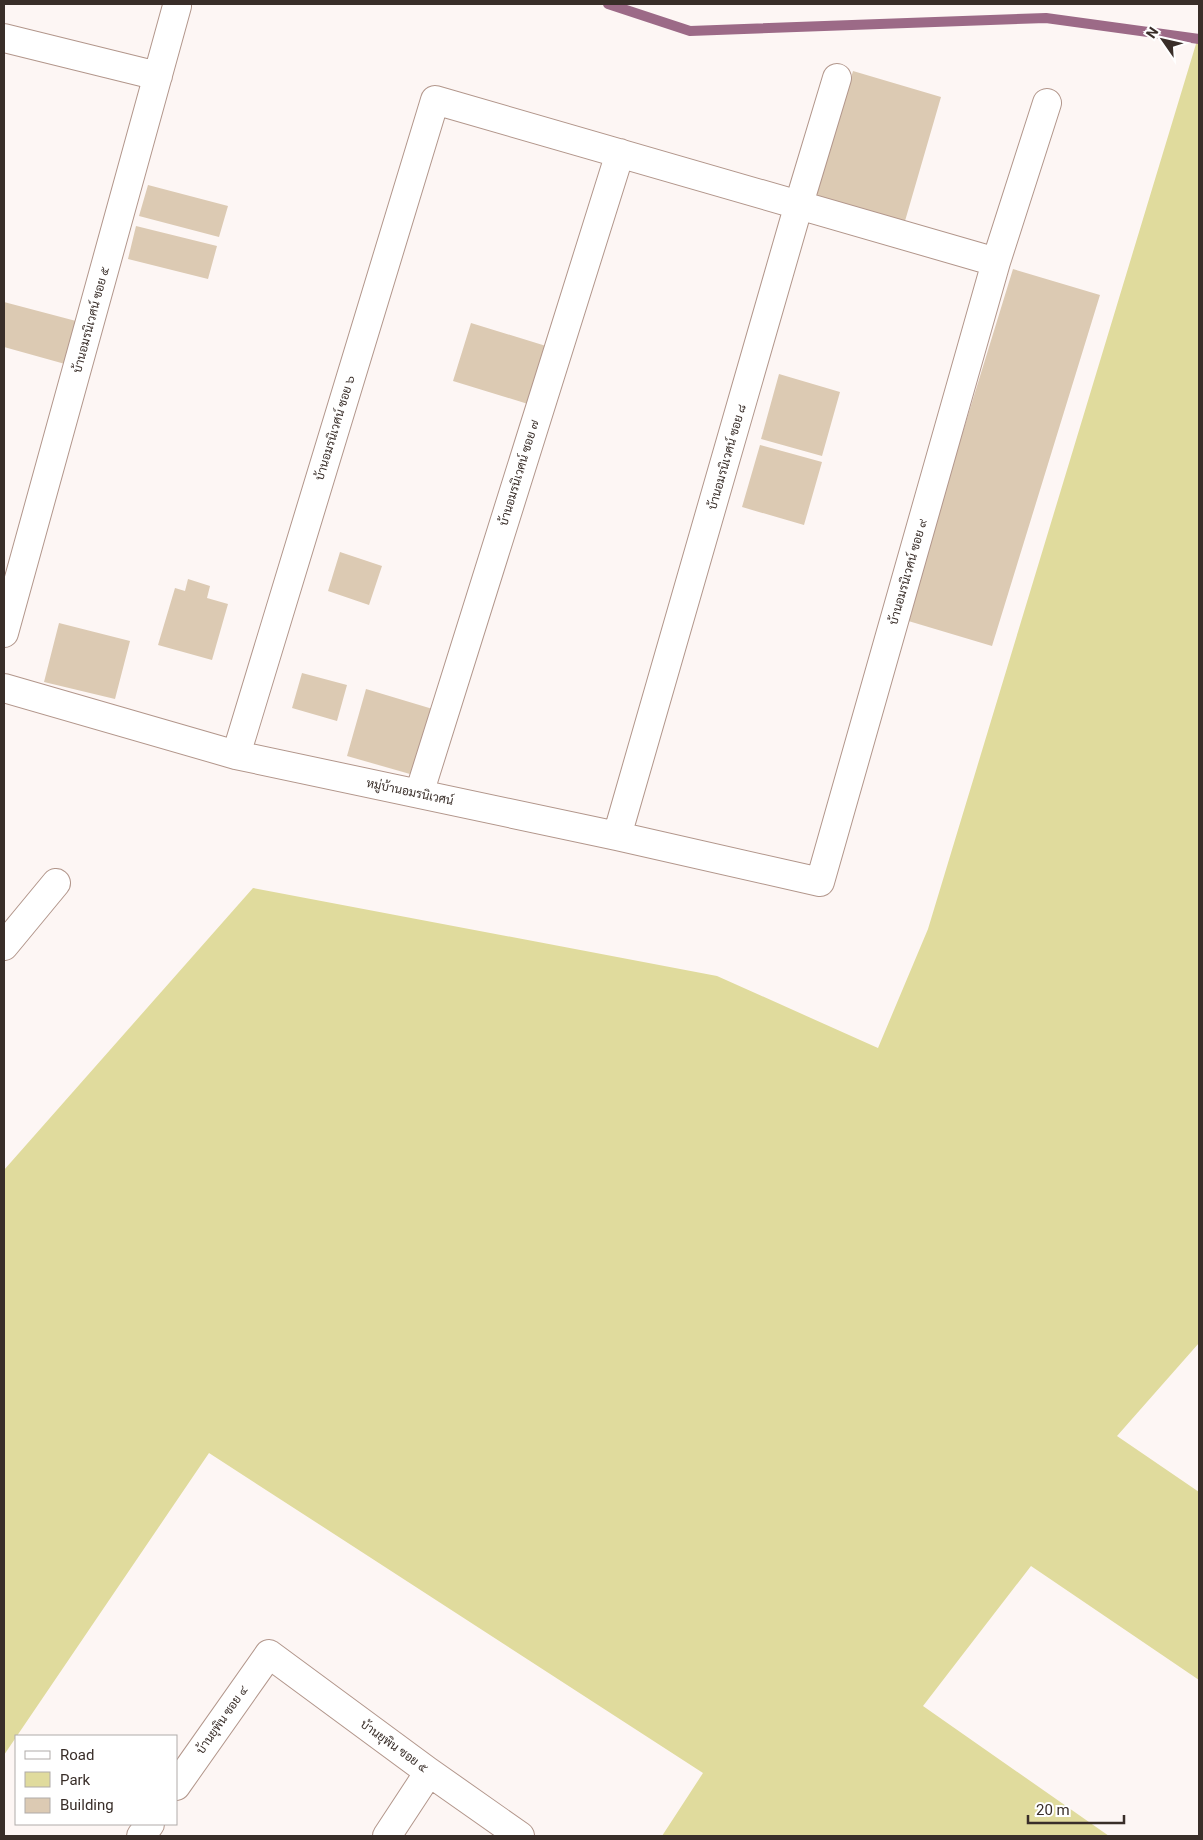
<svg xmlns="http://www.w3.org/2000/svg" width="1203" height="1840" viewBox="0 0 1203 1840" font-family="Roboto,Sarabun,sans-serif">
<style>
.green{fill:#e0db9d}
.lines{fill:none;stroke-linecap:round;stroke-linejoin:round}
.stream{stroke:#9c6a87;stroke-width:10}
.building{fill:#dccab3}
.street-casing{stroke:#b2968b;stroke-width:30}
.street{stroke:#fff;stroke-width:28}
.labels{text-anchor:middle;stroke-width:5;stroke-linejoin:round;paint-order:stroke}
.street-label{font-size:12px;fill:#392e29;stroke:#fff}
</style>
<rect width="100%" height="100%" fill="#fdf6f4"/>
<path class="green" d="M1199,34v1309l-82,93 82,56v188l-168,-114 -108,140 186,130h-447l41,-63 -494,-320 -205,302v-585l249,-282 464,88 161,72 50,-119z"/>
<g class="lines">
<path class="stream" d="M608,4l82,27 356,-13 153,21"/>
</g>
<path class="building" d="M853,71l88,26 -36,124 -89,-26z
M148,185l80,21 -9,31 -80,-21z
M136,226l81,20 -9,33 -80,-20z
M1013,269l87,26 -108,351 -87,-26z
M4,302l72,19 -11,43 -61,-17z
M471,323l75,23 -18,58 -75,-23z
M779,374l61,18 -18,64 -61,-17z
M760,445l62,17 -18,63 -62,-18z
M340,552l42,14 -13,39 -41,-14z
M188,579l22,7 -3,12 21,6 -16,56 -54,-15 17,-57 10,3z
M59,623l71,18 -15,58 -71,-17z
M302,673l45,12 -10,36 -45,-13z
M366,689l70,21 -19,66 -70,-20z"/>
<g class="lines">
<defs>
<path id="street" d="M4,38l154,38
M4,633l173,-627
M4,688l232,67 381,81 203,46 176,-620 51,-159
M236,755l199,-655 561,162
M419,794l201,-641
M617,836l182,-632 38,-126
M4,946l52,-63
M176,1786l93,-132 160,118 91,64
M141,1836l9,-12
M387,1836l42,-64"/>
</defs>
<use href="#street" class="street-casing"/>
<use href="#street" class="street"/>
</g>
<g class="labels">
<g class="street-label">
<text transform="translate(91 320) rotate(-75)" y="4">บ้านอมรนิเวศน์ ซอย ๕</text>
<text transform="translate(335 428) rotate(-73)" y="4">บ้านอมรนิเวศน์ ซอย ๖</text>
<text transform="translate(727 457) rotate(-74)" y="4">บ้านอมรนิเวศน์ ซอย ๘</text>
<text transform="translate(519 473) rotate(-73)" y="4">บ้านอมรนิเวศน์ ซอย ๗</text>
<text transform="translate(908 572) rotate(-74)" y="4">บ้านอมรนิเวศน์ ซอย ๙</text>
<text transform="translate(410 792) rotate(12)" y="4">หมู่บ้านอมรนิเวศน์</text>
<text transform="translate(222 1720) rotate(-55)" y="4">บ้านยุพิน ซอย ๔</text>
<text transform="translate(394 1746) rotate(36)" y="4">บ้านยุพิน ซอย ๕</text>
</g>
</g>
<rect width="1203" height="1840" fill="none" stroke="#392e29" stroke-width="10"/>
<rect x="15" y="1735" width="162" height="90" fill="#ffffff" stroke="#b0aba9"/>
<rect x="25" y="1751" width="25" height="8" fill="#ffffff" stroke="#b0aba9"/>
<text x="60" y="1760" font-size="15" fill="#392e29">Road</text>
<rect x="25" y="1772" width="25" height="15" fill="#e0db9d" stroke="#b0aba9"/>
<text x="60" y="1785" font-size="15" fill="#392e29">Park</text>
<rect x="25" y="1798" width="25" height="15" fill="#dccab3" stroke="#b0aba9"/>
<text x="60" y="1810" font-size="15" fill="#392e29">Building</text>
<g transform="translate(1163 40) rotate(304)" stroke="#ffffff" stroke-width="4" paint-order="stroke">
<path d="M0-4L9 19L0 12L-9 19Z" fill="#392e29"/>
<text y="-8" font-size="14" font-weight="bold" text-anchor="middle" fill="#392e29">N</text>
</g>
<path d="M1028 1815v8h96v-8" fill="none" stroke="#392e29" stroke-width="2.5"/>
<text x="1036" y="1815" font-size="15" fill="#392e29" stroke="#ffffff" stroke-width="4" paint-order="stroke">20 m</text>
</svg>
